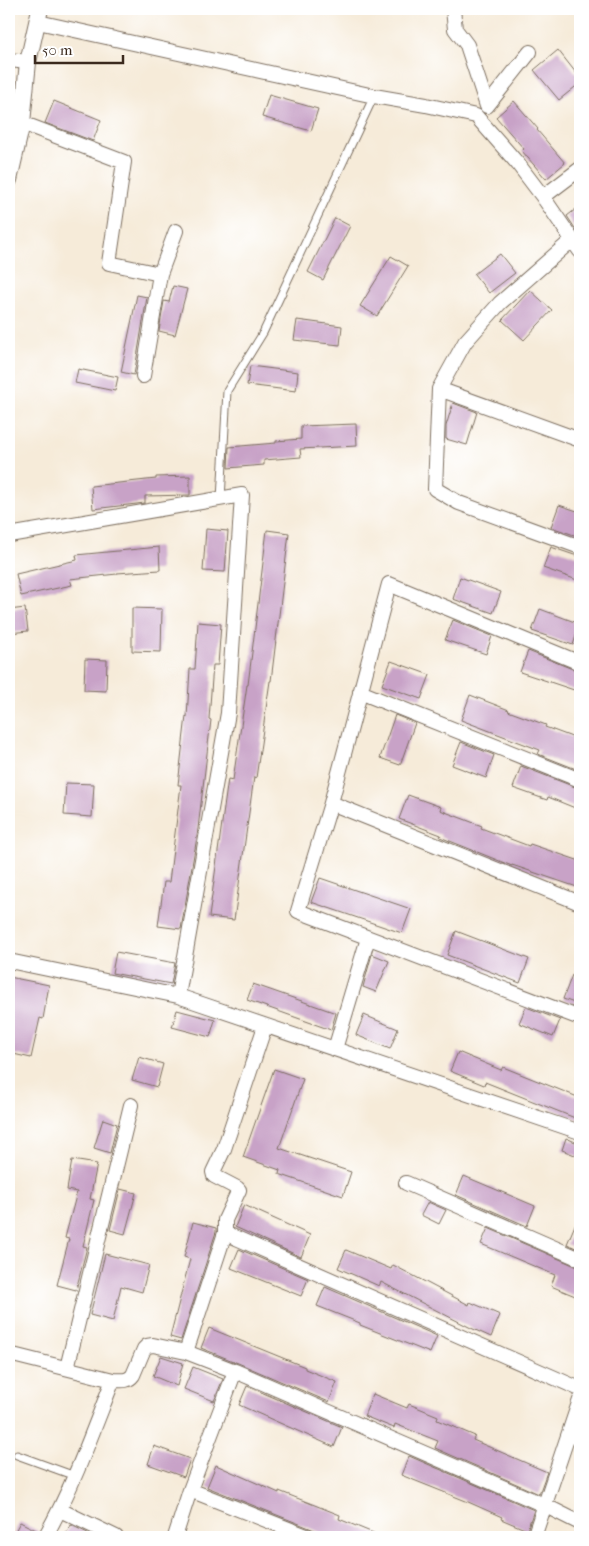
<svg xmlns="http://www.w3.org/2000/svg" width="589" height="1546" viewBox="0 0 589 1546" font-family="'IM FELL French Canon',serif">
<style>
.building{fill:#c8a2c7}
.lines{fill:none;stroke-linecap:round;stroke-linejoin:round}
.service-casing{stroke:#7c6e5f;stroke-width:9}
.minor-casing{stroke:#7c6e5f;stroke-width:16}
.tertiary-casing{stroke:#7c6e5f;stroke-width:18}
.service{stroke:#fff;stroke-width:7}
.minor{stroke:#fff;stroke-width:14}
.tertiary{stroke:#fff;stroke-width:16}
</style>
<rect width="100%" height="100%" fill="#fff"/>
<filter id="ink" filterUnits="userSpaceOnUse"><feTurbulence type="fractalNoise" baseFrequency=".02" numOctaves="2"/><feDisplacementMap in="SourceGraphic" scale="10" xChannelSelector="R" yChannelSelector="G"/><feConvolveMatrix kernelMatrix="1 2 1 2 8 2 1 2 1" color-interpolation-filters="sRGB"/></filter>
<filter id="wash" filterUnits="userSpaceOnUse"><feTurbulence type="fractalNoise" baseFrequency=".0096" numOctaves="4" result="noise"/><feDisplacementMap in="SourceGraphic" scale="20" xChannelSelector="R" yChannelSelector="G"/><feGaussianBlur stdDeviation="1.12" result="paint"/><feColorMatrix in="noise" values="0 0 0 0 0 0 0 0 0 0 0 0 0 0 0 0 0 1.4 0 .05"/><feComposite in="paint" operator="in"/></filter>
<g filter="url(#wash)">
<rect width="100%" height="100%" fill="#f6ebd9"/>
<g id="blocks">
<path class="building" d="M558,50l22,28v5l-21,17 -25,-30z
M269,95l49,14 -7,22 -49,-14z
M54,101l47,19 -8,21 -48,-18z
M514,101l24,28 -1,1 28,33 -19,16 -24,-28 2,-2 -28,-32z
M580,206v30l-13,-20z
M335,218l15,8 -27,54 -15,-8z
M500,254l15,19 -26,20 -15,-19z
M391,256l17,10 -31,50 -17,-10z
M173,286l14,3 -12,46 -16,-4 5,-30 5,1z
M530,290l22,20 -28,30 -22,-20z
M137,295l10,2 -13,78 -13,-3z
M297,320l45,6 -2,19 -46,-5z
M250,366l48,6 -2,19 -49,-6z
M78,369l40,8 -3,14 -40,-8z
M453,403l24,9 -10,33 -21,-6v-13z
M356,424l1,22 -57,3 1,8 -37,3v5l-36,3 1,-21 47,-4v-2l25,-2v-13z
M190,476v19l-45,1v7l-52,6 -2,-23 65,-7v-2z
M559,505l21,7v25l-29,-10z
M206,529l22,2 -3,41 -22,-1z
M267,530l22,3 -18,148h-1l-14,97 -2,-1 -20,143 -25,-3 19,-138 5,1 14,-95h1z
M159,547l1,23 -43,3v1l-47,5 2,6 -51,11 -5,-22 61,-14 -1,-5z
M551,547l29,10v24l-37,-13z
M460,577l41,15 -8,21 -40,-14z
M25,608l3,23 -19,2v-23z
M132,608l30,1 -1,43 -29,-1z
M540,609l40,15 -7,21 -41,-14z
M453,620l39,16 -6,18 -41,-14z
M198,622l23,2 -3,41h-5l-4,54 2,1 -14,117 -16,92 -23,-3 6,-44h5l12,-97h-3l8,-69 1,1 3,-48h5z
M528,651l52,21v20l-60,-20z
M85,659l22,1 -1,31 -22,-1z
M391,661l39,14 -9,24 -39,-14z
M470,695l39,15 -1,1 38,14 -1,2 35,13v19l-4,10 -38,-15 2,-4 -79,-30z
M395,715l20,8 -15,42 -20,-7z
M461,742l33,13 -8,23 -34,-13z
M521,766l59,23v21l-32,-13 -1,3 -34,-12z
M66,783l28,1 -2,33 -28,-2z
M408,795l33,12 -1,3 42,16 -1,2 48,18 1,-2 50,17v27l-68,-23v1l-72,-29 1,-2 -42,-16z
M320,878l91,31 -9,24 -91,-31z
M456,931l73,28 -9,24 -73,-28z
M116,952l59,11 -4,21 -59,-11z
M372,954l17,7 -13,31 -13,-5z
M572,975l8,3v27l-17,-6z
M9,977l40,8 -6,34 -3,-1 -9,40 -22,-5z
M253,984l83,29 -5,17 -84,-30z
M526,1007l34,13 -7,17 -34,-14z
M177,1010l38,10 -5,17 -38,-10z
M364,1015l34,14 -8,20 -34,-14z
M458,1052l43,18 2,-3 77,31v22l-95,-38 -1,3 -34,-14z
M139,1057l24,7 -6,23 -25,-7z
M274,1069l29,10 -24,69 72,24 -8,24 -64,-22 1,-4 -37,-13z
M103,1119l14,5 -7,29 -16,-5z
M566,1138l14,6v13l-18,-7z
M72,1160l25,4 -7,35 4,1 -11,46 4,1 -11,43 -19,-5 12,-46 -4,-1 12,-46 -10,-2z
M464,1176l71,30 -8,20 -71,-31z
M120,1189l16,4 -11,41 -15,-4z
M428,1202l18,8 -7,14 -18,-9z
M244,1205l66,30 -9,22 -66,-30z
M580,1213v37l-13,-6z
M193,1222l23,6v4l-35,108 -11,-3 20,-78 -6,-2z
M488,1228l92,40v30l-29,-12 4,-11 -74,-31z
M239,1249l69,30 -7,17 -70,-28z
M346,1250l45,19 2,-4 76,40 1,-3 30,13 -9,22 -20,-9 -90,-46 -2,4 -41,-18z
M105,1254l44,11 -7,27 -21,-6 -8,35 -23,-6z
M325,1287l112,49 -7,17 -70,-28v-2l-43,-17z
M209,1328l96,39v2l32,13 -8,20 -91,-39 -37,-15z
M161,1356l22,7 -6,23 -24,-10z
M193,1367l30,12 -9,22 -30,-12z
M247,1386l95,41 -8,20 -95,-42z
M373,1394l34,14 2,-4 29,12 -1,4 38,16 -2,4 74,32 -8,22 -104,-46 3,-7 -43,-17 -1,4 -30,-12z
M154,1446l36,13 -6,18 -36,-13z
M409,1456l125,54 -7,20 -26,-11 1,-2 -36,-16 -65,-26z
M216,1465l63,28v-2l61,24 -1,4 44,18h-51l-125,-50z
M20,1522l18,9 -2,6h-24z
M71,1525l25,12h-32z"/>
</g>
</g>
<g filter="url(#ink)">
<use href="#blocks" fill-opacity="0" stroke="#7c6e5f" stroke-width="1"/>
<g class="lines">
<defs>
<path id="service" d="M221,499l6,-108 36,-58 111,-237
M17,1455l58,21"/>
<path id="minor" d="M453,9l2,20 12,16 20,61 43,-54
M38,22l336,74 52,9 50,11 42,48 25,33 37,54
M9,60l19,2
M22,123l102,39 -15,101 51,11 16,-43
M543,197l37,-28
M143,376l17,-102
M439,389l26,-47 35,-39 72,-63
M580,440l-141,-51 -4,100 24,14 121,44
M9,535l233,-40 -14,218 -50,283
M360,692l220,88
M331,803l58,-219 191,79
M580,903l-249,-100 -33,108 282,107
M9,961l169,35 402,136
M335,1049l33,-111
M406,1183l174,76
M225,1233v-13l14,-30 -2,-2 -23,-12 -1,-4 11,-23 41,-123
M186,1352l39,-119 355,156
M9,1354l104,26c8,0 15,2 20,-5l11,-26 3,-3 6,-1 33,7 49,19 311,135 34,17
M67,1368l64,-263
M190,1490l45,-119
M60,1510l56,27
M45,1537c28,-50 47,-104 68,-157
M175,1537l15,-47 119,47
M534,1537l46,-137"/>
<path id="tertiary" d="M9,180l13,-57 6,-61 12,-53"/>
</defs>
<use href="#service" class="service-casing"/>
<use href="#minor" class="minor-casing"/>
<use href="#tertiary" class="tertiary-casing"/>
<use href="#service" class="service"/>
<use href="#minor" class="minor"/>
<use href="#tertiary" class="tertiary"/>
</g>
</g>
<rect width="589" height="1546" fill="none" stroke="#fff" stroke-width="30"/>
<path d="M35 55v8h88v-8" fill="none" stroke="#3b2a1e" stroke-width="2.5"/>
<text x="42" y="55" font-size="15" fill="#3b2a1e" stroke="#ffffff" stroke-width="4" paint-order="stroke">50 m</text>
</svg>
